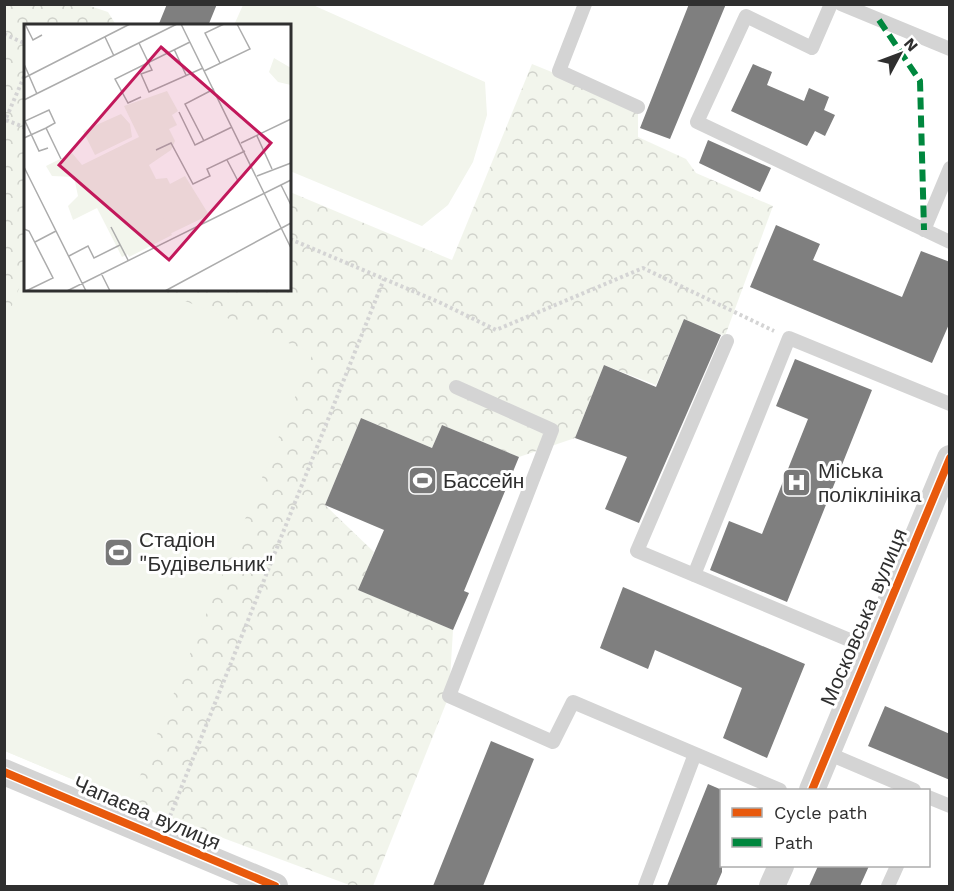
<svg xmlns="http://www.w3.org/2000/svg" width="954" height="891" viewBox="0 0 954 891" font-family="'Work Sans',sans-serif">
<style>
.park{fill:url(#park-crowns)}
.garden{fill:#f2f5ec}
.building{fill:#7f7f7f}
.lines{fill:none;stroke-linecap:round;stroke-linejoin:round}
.path{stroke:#d4d4d4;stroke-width:4;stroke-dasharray:3 3;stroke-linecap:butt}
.lane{stroke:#d4d4d4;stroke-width:14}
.street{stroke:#d4d4d4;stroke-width:26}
.quiet{stroke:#00873e;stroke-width:6;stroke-dasharray:12 6;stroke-linecap:butt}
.cycleway-casing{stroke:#fff;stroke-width:11}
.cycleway{stroke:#e8590c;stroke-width:8}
.labels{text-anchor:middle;stroke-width:6;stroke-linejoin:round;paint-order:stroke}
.poi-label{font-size:21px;fill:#2f2f2f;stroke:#fff;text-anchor:start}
.street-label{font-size:21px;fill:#2f2f2f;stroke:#fff}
.inset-road{fill:none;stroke:#acacac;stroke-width:1.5}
.view{fill:#c2185b;fill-opacity:0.15;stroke:#c2185b;stroke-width:3}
.inset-edge{fill:none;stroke:#2f2f2f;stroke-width:3}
</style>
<defs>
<pattern id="park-crowns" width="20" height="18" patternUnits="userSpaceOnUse" patternTransform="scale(1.5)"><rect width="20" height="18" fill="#f2f5ec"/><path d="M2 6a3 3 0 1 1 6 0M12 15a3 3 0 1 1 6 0" fill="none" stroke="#d0d2cb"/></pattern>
</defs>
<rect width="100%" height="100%" fill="#fff"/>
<path class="park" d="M4,5h83l21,7 8,13 -90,1v264h264v-98l162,68 80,-196 106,43v30l48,22 10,14 77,33 -48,130 -41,-17 -28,66 -52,-20 -29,73 -56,19 -77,-32 -10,23 -71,-30 -36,87 49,47 -15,38 94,40 -4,66 -76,190h-21l-223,-83 -124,-52z"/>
<path class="garden" d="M243,5h70l172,77 2,33 -14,47 -25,43 -26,21 -132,-55v-145l-56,-1z
M25,274l1,16h132l155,63 -184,450 -124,-52 -1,-426z"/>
<path class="building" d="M167,4h50l-9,22h-50z
M689,4h37l-56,135 -30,-11z
M753,64l19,8 -5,13 37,16 5,-13 20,9 -5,13 11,5 -10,21 -10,-5 -8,15 -76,-35z
M708,140l63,28 -11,24 -61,-29z
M776,225l44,19 -7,16 89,37 19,-46 29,11v60l-18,41 -182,-76z
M684,319l37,16 -82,188 -34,-14 22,-52 -52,-19 29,-73 52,22z
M795,359l77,31 -85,212 -77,-32 19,-49 33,13 46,-115 -32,-13z
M361,418l71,30 10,-23 77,32 -55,134 5,2 -16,37 -95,-40 26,-60 -59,-25z
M623,587l182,77 -38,94 -44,-20 19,-50 -87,-38 -7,19 -48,-21z
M885,706l65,28v46l-82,-34z
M491,741l43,18 -51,127h-50z
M708,784l14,6v82l-6,14h-49z
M818,866h51l-9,20h-51z"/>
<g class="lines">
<path class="path" d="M4,34l22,10
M6,120l20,8
M4,123l22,-51
M290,239l151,64 55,27 147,-62 131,63
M170,816l214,-537"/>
<path class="lane" d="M585,4l-26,67 79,36
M831,4l-19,44 -66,-32 -49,106 253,120
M841,4l109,45
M924,230l26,-62
M727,341l-90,210 234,98
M456,387l96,43 -103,266 104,46 20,-40 207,88
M694,575l95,-237 161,66
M827,753l87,37
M928,797l22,9
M645,886l50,-132
M888,886l9,-20"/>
<path class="street" d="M4,772l271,114
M812,790l138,-332
M772,886l9,-20"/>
<path class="quiet" d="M879,20l41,61 4,149"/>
<defs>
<path id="cycleway" d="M4,772l271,114
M812,790l138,-332"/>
</defs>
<use href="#cycleway" class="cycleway-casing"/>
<use href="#cycleway" class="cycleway"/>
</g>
<defs>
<symbol id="stadium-square" viewBox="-11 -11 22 22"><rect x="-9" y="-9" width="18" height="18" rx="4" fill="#787878" stroke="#fff"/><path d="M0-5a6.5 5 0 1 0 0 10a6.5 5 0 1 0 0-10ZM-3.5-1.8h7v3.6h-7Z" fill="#fff"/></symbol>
<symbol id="hospital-square" viewBox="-11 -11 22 22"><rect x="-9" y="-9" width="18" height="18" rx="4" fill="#787878" stroke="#fff"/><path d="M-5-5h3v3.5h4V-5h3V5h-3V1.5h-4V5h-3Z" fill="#fff"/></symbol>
</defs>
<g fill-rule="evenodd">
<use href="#stadium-square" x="406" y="464" width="33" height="33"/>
<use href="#hospital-square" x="780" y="466" width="33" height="33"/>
<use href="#stadium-square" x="102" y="536" width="33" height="33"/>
</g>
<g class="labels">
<g class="poi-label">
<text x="818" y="478">Міська<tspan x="818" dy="24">поліклініка</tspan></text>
<text x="443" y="488">Бассейн</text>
<text x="139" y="547">Стадіон<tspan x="139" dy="24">"Будівельник"</tspan></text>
</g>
<g class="street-label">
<text transform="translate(864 617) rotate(-67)" y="7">Московська вулиця</text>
<text transform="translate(147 813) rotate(23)" y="7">Чапаєва вулиця</text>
</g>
</g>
<g transform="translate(24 24)">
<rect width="267" height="267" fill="#fff"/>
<path d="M143,67l11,20 -6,4 5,10 -8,4 6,12 -4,9 -22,15 7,14 11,-1 3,6 15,-8 24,39 -87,42 -25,-49 -24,12 -5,-14 10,-10 -4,-19 -22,-1 -6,-10 26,-13 10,12 57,-28 -15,-31z" fill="#f2f5ec"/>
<path d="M250,34l17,10v17l-13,-3 -9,-10zM97,90l9,10 2,13 -37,18 -12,-24zM112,140l36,71 -43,22 -36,-71z" fill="#f2f5ec"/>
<path class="inset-road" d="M1,0l8,16 9,-5M157,0l110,224M81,13l9,19M115,19l13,27 -11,4 8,18 54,-24M150,25l12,26M196,39l-15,-30 19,-9M0,40l13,30M180,47l46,-22 -13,-25M0,54l106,-54M117,73l-13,6 -13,-24 75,-37M0,76l153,-76M155,88l16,33 37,-18M22,104l9,-5 -6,-13 -24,11 14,30 9,-3M233,112l15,33M0,114l22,-10 15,31M180,117l-19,-37 29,-15M217,119l50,-24M132,126l15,-7 22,41 17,-8 -3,-7 38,-18M203,136l11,21M0,143l62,124M233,152l34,-13M257,161l10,20M87,203l17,33M0,205l5,2 24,47 -27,13M11,218l21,-11M45,232l19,-10 6,12 26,-13M77,249l9,18M43,267l224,-111M141,267l126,-68"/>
<path class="view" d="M137,23l110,96 -102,117 -110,-95z"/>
<rect width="267" height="267" class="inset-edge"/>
</g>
<rect width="954" height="891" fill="none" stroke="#2f2f2f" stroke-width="12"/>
<rect x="720" y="789" width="210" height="78" fill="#ffffff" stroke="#acacac" stroke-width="1.5"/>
<rect x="732" y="808" width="30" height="9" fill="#e8590c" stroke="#acacac" stroke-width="1.5"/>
<text x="774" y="819" font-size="18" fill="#2f2f2f">Cycle path</text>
<rect x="732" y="838" width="30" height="9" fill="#00873e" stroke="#acacac" stroke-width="1.5"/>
<text x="774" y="849" font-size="18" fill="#2f2f2f">Path</text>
<g transform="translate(900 54) rotate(49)" stroke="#ffffff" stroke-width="4.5" paint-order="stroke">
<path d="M0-4.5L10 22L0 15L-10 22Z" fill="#2f2f2f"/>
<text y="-9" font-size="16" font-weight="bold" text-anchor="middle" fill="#2f2f2f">N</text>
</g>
</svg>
